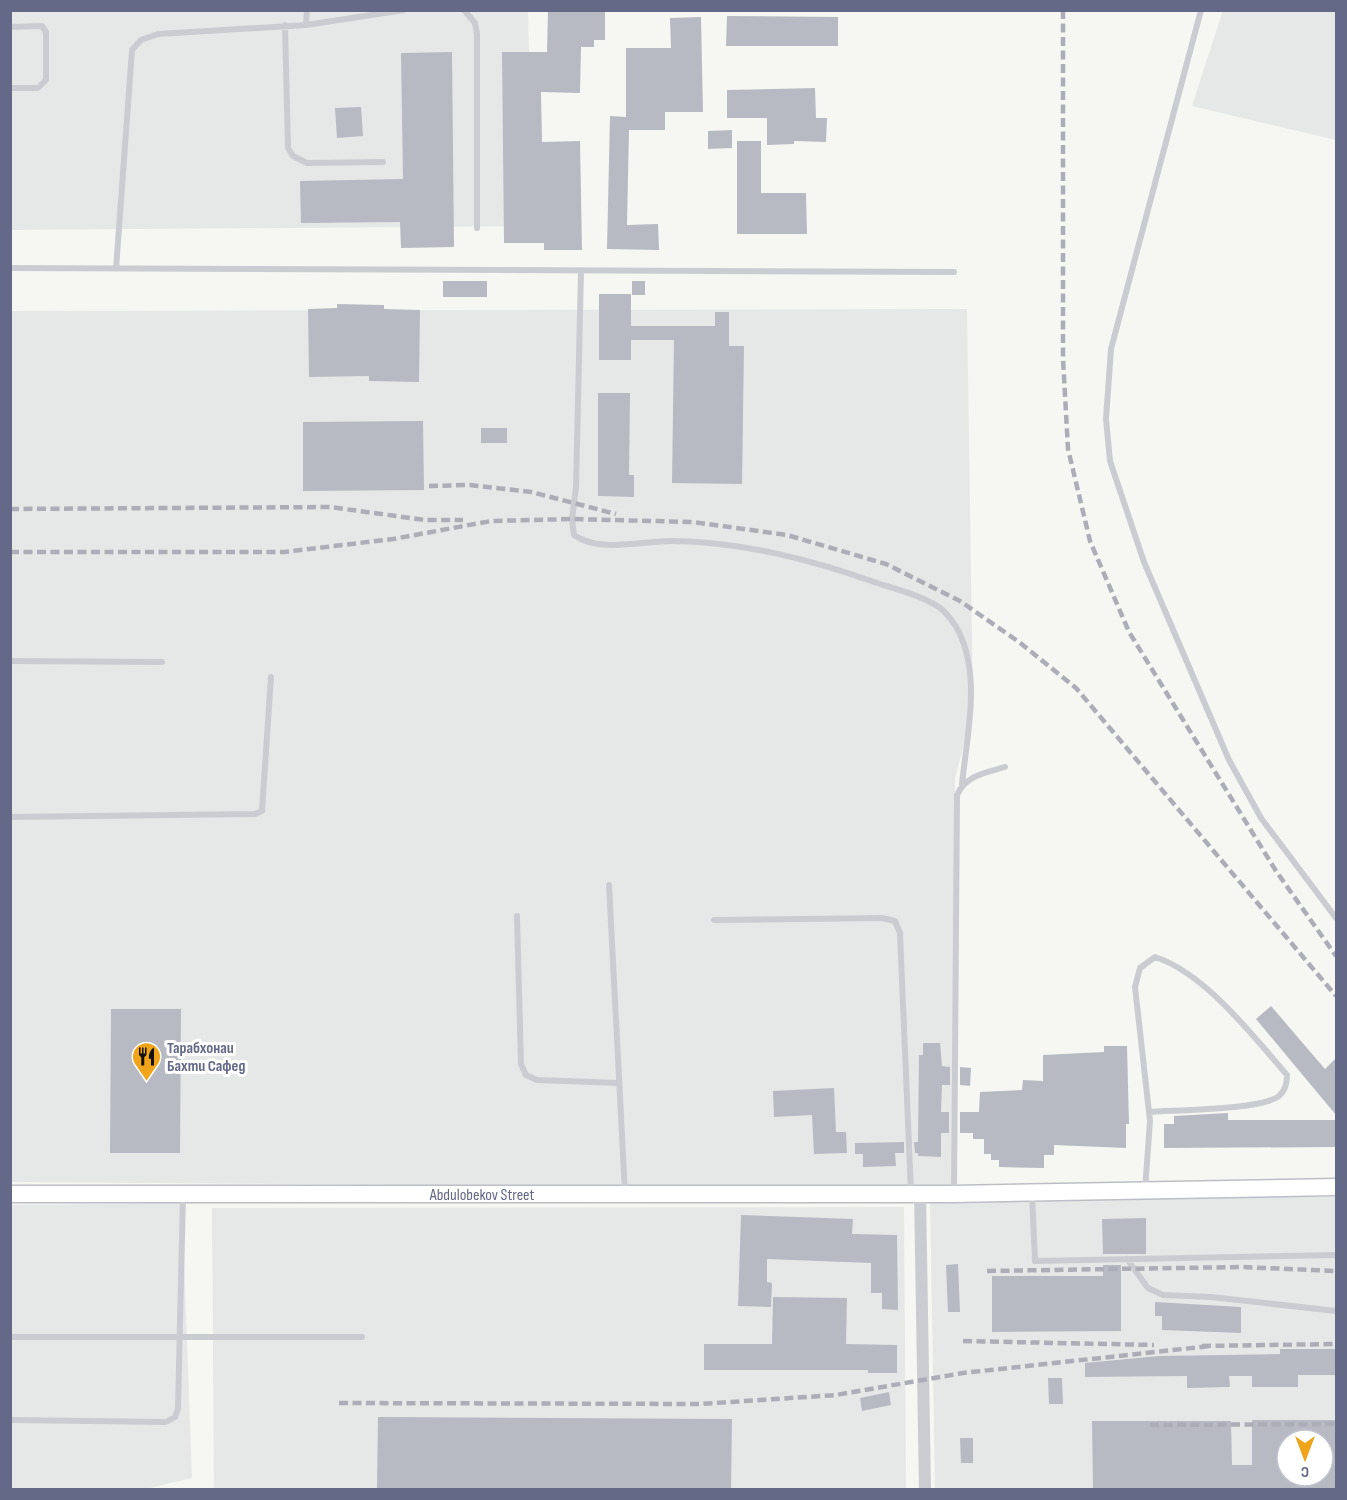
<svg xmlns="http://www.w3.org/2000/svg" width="1347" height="1500" viewBox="0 0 1347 1500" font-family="'Sofia Sans Condensed',sans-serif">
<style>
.built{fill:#e6e8e7;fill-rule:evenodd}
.building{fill:#b7bac3;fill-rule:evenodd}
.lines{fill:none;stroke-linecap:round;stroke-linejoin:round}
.secondary-casing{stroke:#bdbec5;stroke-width:19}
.lane{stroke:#cbccd1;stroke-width:6}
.street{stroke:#cbccd1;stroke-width:12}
.secondary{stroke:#fff;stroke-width:16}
.rail{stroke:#acadb6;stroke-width:4.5;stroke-dasharray:9 4.5;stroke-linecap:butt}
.labels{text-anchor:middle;stroke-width:6;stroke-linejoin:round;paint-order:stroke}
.poi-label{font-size:16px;font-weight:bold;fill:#646987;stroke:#fff;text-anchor:start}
.street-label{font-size:16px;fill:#646987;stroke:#fff}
</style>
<rect width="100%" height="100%" fill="#f6f7f3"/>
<path class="built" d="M1223,10l113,1v129l-144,-34z
M10,11h518l5,215 -522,4z
M967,309l6,401 -18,68 -3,411 -941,-7v-871z
M1336,1197v292h-401l-5,-291zM1287,1440h36v36h-36z
M182,1203l10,275 -46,11h-135l-1,-284z
M904,1207l2,282h-692l-2,-281z"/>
<path class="building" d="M548,10l57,1v29h-11v7h-13l-1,46 -39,-1 1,50 38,-1 2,109h-38v-7h-40l-2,-191h45z
M727,16l111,1v29h-112z
M701,17l2,95h-38v18h-36l-2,95 31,-1 1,26 -52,-1 3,-133 16,1v-69h45l-1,-30z
M452,52l2,195 -53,1 -1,-26 -99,1 -1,-42 103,-2 -2,-126z
M815,88l1,30h11l-1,24 -32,-1v3l-27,1v-27h-40v-28z
M361,107l2,29 -26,2 -2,-30z
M732,130v18l-24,1v-18z
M737,141h24v52h45l1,41h-70z
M443,281h44v16h-44z
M632,281h13v14h-13z
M599,294h32v32h84v-14h14v34h15l-2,138 -70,-1 2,-143h-43v20h-32z
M337,304l47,1v4l36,1 -1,72 -50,-1v-5l-60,1 -1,-68 29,-1z
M598,393h32l-1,82h5v22l-36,-1z
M423,421l1,69 -121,1v-69z
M481,428h26v15h-26z
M1271,1006l54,63 11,-11v57l-80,-96z
M111,1009h70l-1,144h-70z
M923,1043h17l2,23 8,1v18h-8l-1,27h8v21h-8v24l-23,-1v-3h-3l-1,-11h4l1,-87h4z
M1104,1046h23l2,78h-3v24l-72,-3v10h-10v13l-45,-1v-7h-8v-6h-7v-15h-11v-6h-13v-21h19l1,-20 42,-2 1,-10 20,1v-26l61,-3z
M960,1067l11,1 -1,18 -10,-1z
M834,1088l2,44h10l1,21 -33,1 -2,-39 -38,2 -1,-26z
M1228,1113v7h108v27l-172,1v-24h10v-8z
M904,1142v11h-9l1,13 -33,1v-13h-8v-11z
M741,1215l112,4 -1,15 45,1 1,75 -16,-1v-16h-11v-30l-104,-4v23l5,1 -1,24 -33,-1z
M1146,1218v36h-43l-1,-35z
M958,1264l2,48h-12l-2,-47z
M1103,1265h18v66l-129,1v-56h111z
M773,1297l74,1 -1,46 51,1v28h-29v-3h-164v-26h68z
M1155,1302l86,5v26l-79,-3v-14h-7z
M1280,1349h56v26h-38v12h-46v-11h-23l1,11 -43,1v-12l-102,1v-14l74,-7 121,-2z
M1048,1378h14l1,26h-14z
M889,1392l2,13 -29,6 -2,-13z
M378,1417l354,2 -1,71h-354z
M1252,1420h84v70h-243l-1,-69h139l1,44h20zM1287,1440h36v36h-36z
M960,1438h13v25h-12z"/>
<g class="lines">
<defs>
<g id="secondary">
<path id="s1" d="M10,1194h944l382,-7"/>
</g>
</defs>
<use href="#secondary" class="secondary-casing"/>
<path class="lane" d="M464,10l11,13 2,11v194
M1201,10l-90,339 -5,70 4,42 34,101 85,198 32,58 75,100
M285,25l3,123 5,8 14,7 76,-1
M306,25l1,-15
M10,27l32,-1 4,6v48l-8,8h-28
M10,268l944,4
M116,269l16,-219 9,-10 17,-6 148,-9 98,-15
M581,271l-5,216 -4,32 2,16c25,18 68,6 98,6 72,1 141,19 208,43 20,6 41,12 59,23 7,5 16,17 20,25 22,46 8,103 3,152
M10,661l152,1
M10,817l245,-3 7,-3 9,-134
M609,885l16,308
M517,916l4,148 5,11 11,5 82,3
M714,920l168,-2 13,3 5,12 11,260
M1145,1190l5,-69 -15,-134 5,-19 15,-11c50,16 98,79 132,118 0,8 -2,16 -8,21 -17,14 -105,14 -130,16
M1032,1193l3,68 301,-6
M954,1194l3,-399c9,-20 28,-22 48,-28
M1127,1259l21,29 15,7 48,2 125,14
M10,1337h352
M10,1420l156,2 9,-5 3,-8 5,-214"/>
<path class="street" d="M920,1194l5,296"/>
<use href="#secondary" class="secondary"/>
<path class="rail" d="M1063,10v349l5,90 22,92 39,91 147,239 60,85
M429,486l41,-1 61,7 85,22
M10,509l320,-2 95,13h38
M10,552h274l109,-13 98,-18 81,-2 121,3 94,13 99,29 74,37 59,41 57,46 260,308
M987,1271l254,-4 95,4
M963,1341l191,4
M1202,1346l134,-2
M339,1403l361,1 136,-9 127,-22 247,-27
M1150,1425l186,-1"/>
</g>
<defs>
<symbol id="restaurant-pin" viewBox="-11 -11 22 30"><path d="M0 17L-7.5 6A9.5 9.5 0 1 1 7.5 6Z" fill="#f0a41a" stroke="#fff"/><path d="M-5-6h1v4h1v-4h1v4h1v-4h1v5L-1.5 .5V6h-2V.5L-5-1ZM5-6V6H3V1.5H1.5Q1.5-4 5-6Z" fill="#111"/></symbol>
</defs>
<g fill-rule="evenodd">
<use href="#restaurant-pin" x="130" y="1040" width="33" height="45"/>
</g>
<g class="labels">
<g class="poi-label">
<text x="167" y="1053">Тарабхонаи<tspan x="167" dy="18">Бахти Сафед</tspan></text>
</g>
<g class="street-label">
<text dy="6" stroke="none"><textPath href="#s1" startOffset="472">Abdulobekov Street</textPath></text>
</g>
</g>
<rect width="1347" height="1500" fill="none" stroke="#646987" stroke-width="24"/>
<g transform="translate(1305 1458) rotate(180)"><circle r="28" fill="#ffffff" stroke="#c1c3cf" stroke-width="1.5"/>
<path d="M0-4.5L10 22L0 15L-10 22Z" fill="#f0a41a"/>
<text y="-9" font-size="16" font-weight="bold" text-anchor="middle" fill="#646987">С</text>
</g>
</svg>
